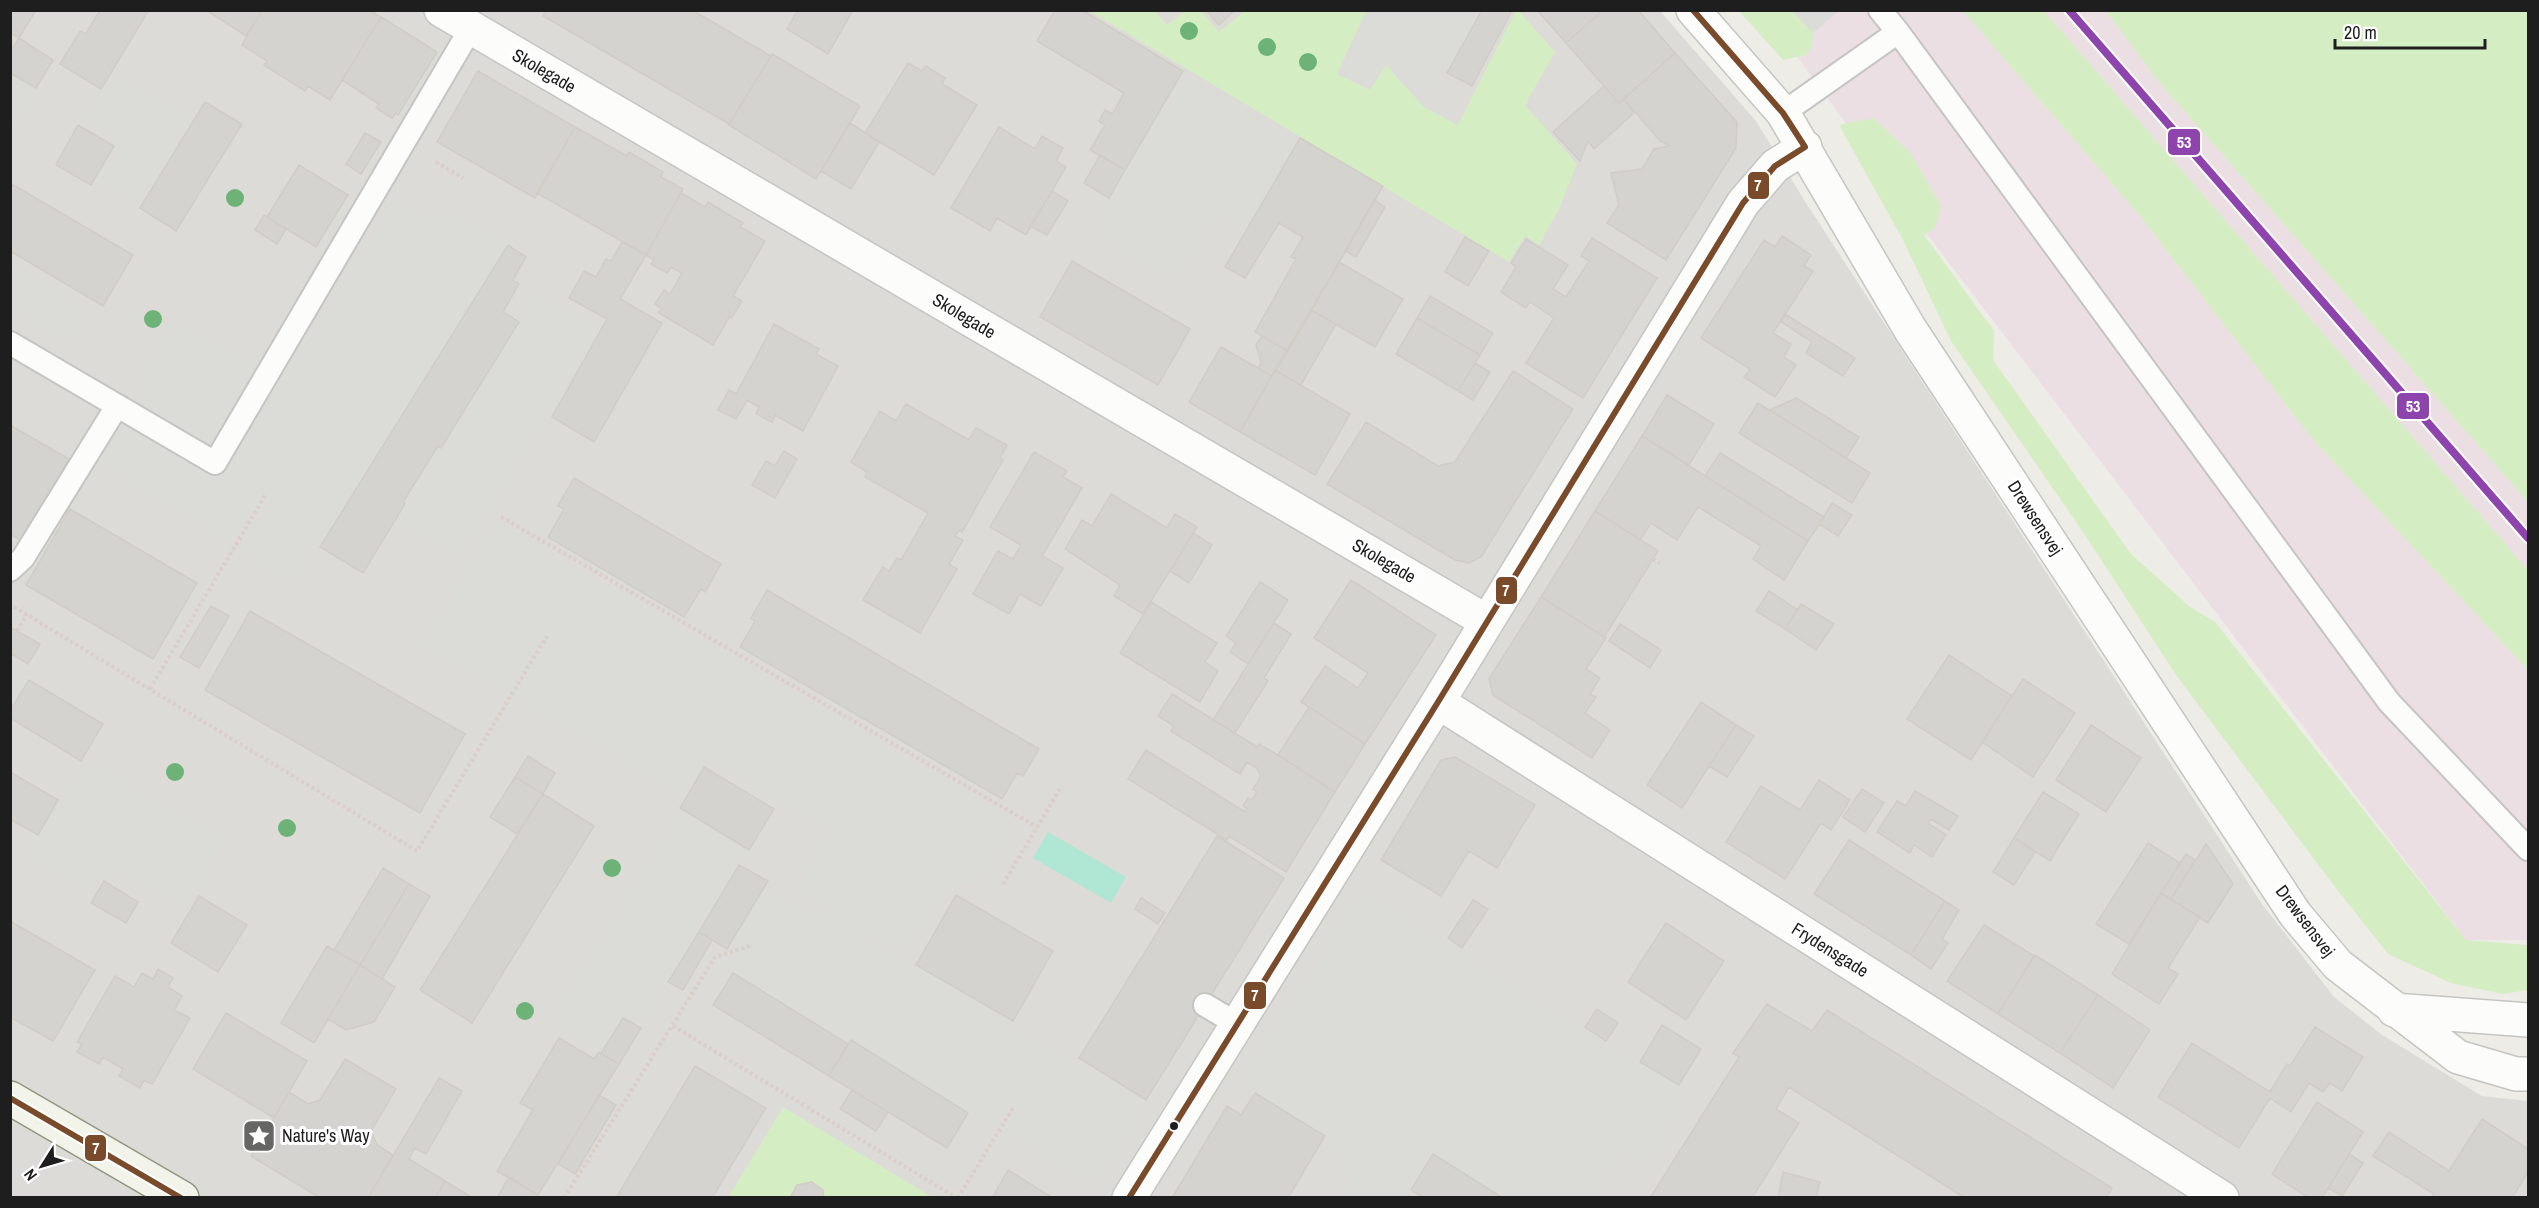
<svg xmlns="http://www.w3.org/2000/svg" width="2539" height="1208" viewBox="0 0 2539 1208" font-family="'Archivo Narrow',sans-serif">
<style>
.residential{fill:#dcdbd8}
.industrial{fill:#ebdfe4}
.grass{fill:#d5edc3}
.pitch{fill:#afe7d4}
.parking{fill:#dbdbd8}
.building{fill:#d5d3cf;stroke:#d0cdc7;stroke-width:1.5}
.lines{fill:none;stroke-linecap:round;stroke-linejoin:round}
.lane-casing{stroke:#c5c5c2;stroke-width:26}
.street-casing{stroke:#c5c5c2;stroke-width:36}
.secondary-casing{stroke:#93977e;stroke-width:36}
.path{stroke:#dbcdc9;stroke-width:4;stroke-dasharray:3 3;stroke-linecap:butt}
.lane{stroke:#fcfcfb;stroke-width:22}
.street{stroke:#fcfcfb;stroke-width:33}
.secondary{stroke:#f2f4e9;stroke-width:33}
.bus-1-casing{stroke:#fff;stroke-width:10}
.bus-1{stroke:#7a4b2a;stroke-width:6}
.rail-1-casing{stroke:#fff;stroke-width:12}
.rail-1{stroke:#8e44ad;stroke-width:8}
.tree{fill:#6db277}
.bus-dot{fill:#1e1e1e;stroke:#fff;stroke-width:2}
.labels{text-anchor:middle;stroke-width:6;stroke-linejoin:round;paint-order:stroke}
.street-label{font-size:18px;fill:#1e1e1e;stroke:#fff}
.poi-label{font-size:18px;fill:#1e1e1e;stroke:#fff;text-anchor:start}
.line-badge{stroke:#fff;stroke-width:2}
.badge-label{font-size:16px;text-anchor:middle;font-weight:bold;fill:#fff}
</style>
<rect width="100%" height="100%" fill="#edece6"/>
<path class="residential" d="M10,11h1650l96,110 50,82 456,701 72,93 48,38 100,61 46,5v96h-2517z"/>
<path class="industrial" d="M1764,11h606l158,230v699h-62l-549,-719z"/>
<path class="grass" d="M1090,11h65l12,14 18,-14h16l18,21 26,-21h121l-29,63 33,16 16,-25 38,42 34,18 58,-114h3l36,41 -30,53 52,59 -18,45 -20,36 -14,-9 -16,26z
M1739,11h53l21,22 -1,14 -6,8 -23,5z
M1963,11h81l484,559v100l-214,-229 -174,-225z
M2106,11h422v491l-370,-421z
M1873,118l37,34 31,54 -6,22 -11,7 70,96 -1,29 138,194 59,53 25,15 251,318 62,5v45l-25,4 -52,-11 -63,-29 -56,-71 -156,-208 -93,-143 -132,-191 -48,-101 -64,-115z
M783,1107l149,90 -204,1z"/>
<path class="pitch" d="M1048,832l78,45 -15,26 -78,-45z"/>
<path class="parking" d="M1368,11h107l-53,92 -36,-41 -16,26 -30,-15z
M1792,11h47l-26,22z
M116,72l72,45 -53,86 -34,-21 23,-37 -38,-24z
M1186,76l110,63 -51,88 -30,-18 -42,71 -78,-45z
M11,77l23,14 -23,39z
M396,199l30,18 45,2 37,26 -188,302 -6,-4 -24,39 -48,-30 22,-39 -13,-3 -21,34 -134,-82 84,-142 103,62z
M11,264l74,43 -20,34 -54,-32z
M538,293l56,34 -137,232 -57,-33z
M496,523l518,296 -37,63 -37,8 -37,63 -32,-17 -3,5 275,163 -49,81 -370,-221 43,-76 56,29 6,-10 -32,-17 34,-61 -128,-70 -23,35 -256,-148z
M11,669l18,11 -18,31z
M87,759l138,81 -41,69 -75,-44 -17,28 -62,-37z
M681,813l62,38 -103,170 -18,-11 -25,41 -44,-27z
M1363,891l323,204 -41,68 -26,-16 -33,50h-80l-76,-48 -26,40 12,8h-60l-25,-60 -88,-54z"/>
<path class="building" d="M10,10h26l-17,28 -9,-5z
M100,10h49l-48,79 -41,-25 20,-33 6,3z
M206,10h56l-16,26z
M262,10h107l12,7 -51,83 -22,-14 -3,5 -41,-26 3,-4 -25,-16z
M546,10h146l79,46 -42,68 -186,-108z
M798,10h55l-25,44 -41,-25z
M1055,10h27l101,61 -58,99 -35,-20 15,-25 -6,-4 6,-11 7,4 12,-21 -87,-52z
M1206,10h29l-16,15z
M1482,10h30l-40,76 -25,-13z
M1537,10h66l-37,33z
M1603,10h35l37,43 -56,50 -53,-60z
M381,17l56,35 -39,63 -2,-2 -4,5 -16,-10 3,-4 -37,-24z
M19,38l34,22 -17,28 -26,-15v-21z
M1675,53l62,69 -1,26 -70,112 -59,-37 12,-18 -8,-32 31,-4 12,-20 15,-3 -9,-5 -36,-42z
M772,54l88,52 -44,73 -87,-54z
M908,63l14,8 4,-5 19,12 -3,6 35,21 -43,70 -69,-42z
M478,71l97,56 -40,71 -98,-56z
M1604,86l15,17 5,-4 10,14 -40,36 -6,-8 -8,20 -27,-29z
M205,102l37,22 -66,107 -36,-23z
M850,123l29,19 -28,47 -30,-18z
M78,125l36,21 -23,39 -35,-20z
M575,127l52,29 2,-4 34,20 -2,5 22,12 -37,66 -109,-62z
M999,127l36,22 7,-13 21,12 -7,13 10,6 -40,68 -29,-17 -7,13 -39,-23z
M365,133l16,9 -20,32 -15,-10z
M1300,138l83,48 -95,165 -33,-19 41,-73 -5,-2 12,-20 -24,-14 -34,55 -20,-11z
M1100,155l25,15 -16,28 -25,-15z
M299,165l49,30 -32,52 -49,-30z
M10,183l123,72 -30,51 -93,-55z
M1052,191l16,10 -21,34 -17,-9z
M681,193l24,14 3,-5 35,21 -3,4 25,14 -32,55 9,5 -10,16 -2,-1 -17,29 -54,-32 3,-4 -7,-5 9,-14 6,4 12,-21 -11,-6 -4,6 -16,-9 3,-4 -8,-5z
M1374,200l11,7 -29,50 -11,-6z
M264,215l22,14 -9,15 -22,-14z
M1782,236l29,19 -7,11 9,5 -40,62 18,11 -7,13 12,8 -21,32 -31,-20 6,-8 -49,-31 63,-98 11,7z
M1465,237l24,14 -21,35 -23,-14z
M1592,238l65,40 -74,120 -57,-35 28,-45 -24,-16 -4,6 -25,-16 15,-25 -5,-4 15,-24 42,26 -15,24 13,8 23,-36 -8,-5z
M622,242l24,13 -26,44 42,24 -68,119 -42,-25 55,-98 -38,-21 15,-27 12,6 10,-18 5,2z
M508,245l18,12 -13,23 6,4 -16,28 16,10 -78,126 -3,-2 -35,56 2,2 -42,69 -43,-26z
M1072,261l118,68 -32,56 -118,-68z
M1339,262l64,37 -28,48 -64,-37z
M1430,296l63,37 -13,22 -63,-37z
M1311,310l25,14 -35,61 -26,-15z
M1785,314l70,44 -12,18 -37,-23 6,-11 -32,-21z
M1417,318l63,37 -22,36 -62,-37z
M774,324l45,25 -3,5 22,12 -35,65 -28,-16 -3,7 -16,-8 3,-7 -12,-7 -11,19 -18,-9 11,-20 7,4z
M1262,336l26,15 -16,25 -14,-8 3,-6 -5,-17z
M1221,347l51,29 -32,56 -51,-30z
M1475,363l15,9 -17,28 -15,-9z
M1275,370l75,44 -35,61 -75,-43z
M1513,371l60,38 -92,148 -12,6 -14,-3 -128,-76 39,-62 72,44 17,-4z
M1667,395l47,29 -25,41 -47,-29z
M1796,398l63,39 -13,21 -76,-48z
M1758,403l112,70 -18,30 -113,-70z
M906,404l63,36 7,-12 31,17 -7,13 3,2 -41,72 -3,-2 -4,6 8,4 -14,24 8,5 -37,64 -57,-33 20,-33 6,4 8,-13 4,2 27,-47 -63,-36 2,-5 -16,-10 29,-51 16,10z
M10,425l59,34 -47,82 -12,-7z
M1642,436l166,105 -24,39 -31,-21 8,-13 -63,-39 -21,33 -26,-17 -11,17 -45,-29z
M784,451l13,8 -22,39 -23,-13 14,-24 9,5z
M1034,452l33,19 -4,6 19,11 -40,68 21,12 -22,38 -21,-12 -11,20 -36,-20 25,-43 15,8 8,-14 -31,-18z
M1720,453l104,64 -16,24 -103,-65z
M574,478l147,86 -16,28 -4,-3 -17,28 -136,-80 16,-28 -6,-3z
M1111,494l56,34 8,-14 22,13 -54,87 -29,-18 6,-11 -55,-36 17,-29 10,6z
M1832,503l20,12 -14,21 -19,-12z
M70,509l127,74 -44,76 -127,-74z
M1595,511l63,40 -54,86 -63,-40z
M1193,533l19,12 -23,38 -19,-12z
M1351,580l85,55 -71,109 -64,-42 24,-36 33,22 10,-15 -54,-35z
M1260,582l28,18 -40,64 -18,-12 6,-9 -10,-7z
M767,590l272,159 -16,27 -6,-3 -15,26 -262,-152 15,-26 -4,-3z
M1769,591l29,19 -13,19 -29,-18z
M1541,597l65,41 -20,31 14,9 -10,16 6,3 -11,16 25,17 -18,28 -99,-63 -4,-16z
M1151,602l66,41 -12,19 13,9 -18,31 -80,-49z
M1801,604l33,20 -18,26 -31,-21z
M211,606l18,10 -30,52 -19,-11z
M250,611l215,123 -45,79 -215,-123z
M1274,623l17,11 -27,44 4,3 -33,52 -22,-13z
M1620,624l41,26 -11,18 -41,-27z
M10,627l30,17 -12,20 -18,-11z
M1949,655l63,41 -41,64 -64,-41z
M2023,679l52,34 -42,64 -51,-35z
M29,680l74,44 -22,37 -71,-43v-7z
M1172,694l85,53 2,-3 19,11 57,37 -49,80 -57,-36 -2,4 -99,-61 18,-29 99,62 2,-4 -4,-2 5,-8 4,2 5,-8 -4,-3 8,-13 -4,-8 -10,-6 -7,12 -69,-43 3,-5 -16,-10z
M1701,702l35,23 -54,83 -35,-23z
M1309,707l56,37 -30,48 -57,-37z
M1736,725l18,11 -27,41 -18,-11z
M2091,725l50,33 -35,54 -50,-32z
M528,756l27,17 -12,21 -28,-17z
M1455,757l80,48 -38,63 -28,-17 -28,45 -60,-36 60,-100z
M704,767l70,42 -25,41 -69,-42z
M10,772l48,28 -20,35 -28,-16z
M515,777l28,17 -26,40 -27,-17z
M1819,780l31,20 -19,30 -10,-7 -36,56 -59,-37 35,-56 39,24z
M1862,789l22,14 -19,29 -22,-15z
M1915,791l43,25 -9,14 -18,-11 -3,4 18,12 -14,22 -18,-12 -4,8 -33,-21 20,-31 9,5z
M2043,792l36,22 -29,47 -36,-23z
M543,794l51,32 -122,197 -52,-33z
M1217,836l67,42 -138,222 -67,-42z
M2014,838l21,14 -21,33 -21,-13z
M1849,840l96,61 -34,54 -97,-61z
M2148,843l32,20 -51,81 -33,-20z
M2206,844l27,40 -25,39 -37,-24z
M2186,854l9,6 -24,39 -10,-6z
M739,865l29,16 -41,68 -28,-17z
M383,868l26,16 -49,81 -26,-15z
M104,881l34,21 -12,21 -35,-20z
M409,884l21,12 -48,83 -22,-14z
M2161,893l39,24 -32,51 10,6 -19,30 -47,-30z
M956,895l97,56 -40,70 -97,-56z
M199,896l48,29 -29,47 -47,-29z
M1141,898l24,15 -7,11 -23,-15z
M1473,900l15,9 -26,39 -14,-10z
M1945,901l14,9 -17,29 6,4 -17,26 -20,-14z
M10,921l85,49 -42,71 -43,-24z
M1666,923l58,38 -38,59 -58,-38z
M1984,925l50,31 -36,58 -51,-33z
M699,932l13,8 -29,50 -15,-8z
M327,946l33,19 -46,78 -33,-20z
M2035,955l63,40 -38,58 -62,-39z
M360,965l35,22 -21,35 -28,8 -18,-11z
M158,969l15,9 -5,9 14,9 -8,14 16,8 -38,66 -8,-4 -4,8 -21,-12 4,-7 -20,-12 -4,7 -22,-12 5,-8 -5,-2 38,-66 19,11 8,-14 11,6z
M733,973l115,71 -19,32 -116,-71z
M2098,995l52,35 -37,58 -53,-35z
M1767,1004l45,27 15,-21 285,178 -6,10h-141l-176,-111 -13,22 23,14 -47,75h-102l89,-141 -6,-4z
M1597,1009l21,14 -12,18 -21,-14z
M226,1013l81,48 -33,57 -81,-49z
M623,1018l18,10 -22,36 -18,-11z
M1662,1025l39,24 -22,36 -39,-23z
M2315,1027l48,30 -21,34 -12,-8 -7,9 -14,-9 -18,29 -21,-14 -31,50 -81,-51 34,-54 78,49 17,-28 3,2z
M559,1038l35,21 5,-7 20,12 -81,131 -41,-24 36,-61 -13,-7z
M851,1040l117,73 -21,35 -118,-72z
M345,1059l51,30 -25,42 6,14 16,10 -25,43h-48l-69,-42 38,-64 19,12 12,-4z
M695,1066l71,42 -54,90h-96z
M439,1078l23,13 -36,63 -11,-6 -6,11 36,22 -10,17h-67z
M852,1090l36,22 -12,19 -36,-22z
M1255,1093l70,43 -37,62h-116l55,-92 14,9z
M599,1095l17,10 -41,69 -17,-10z
M2317,1102l46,30 -41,66h-13l-37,-24z
M2482,1119l46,30v23l-16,26h-81l3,-4 -61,-38 16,-24 60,39z
M1433,1154l70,44h-79l-13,-8z
M2349,1154l14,9 -21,33 -14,-8z
M1008,1170l45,28h-61z
M1783,1172l37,10 -4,16h-38z
M509,1177l29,18 -1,3h-40z
M445,1181l28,17h-38z
M812,1182l11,8 1,8h-34l7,-13z"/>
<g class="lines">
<defs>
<path id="lane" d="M1880,10l18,22 491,670 139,147
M1783,113l115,-81
M10,343l205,120 256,-435
M10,570l13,-12 94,-152
M1205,1005l32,19"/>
<path id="street" d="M441,10l1045,611
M1693,10l90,103 127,216 385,585 43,51 120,92 58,17h12
M1438,702l784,496
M2394,1010l134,10
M1129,1198l309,-496 305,-499 32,-37 30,-19"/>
<path id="secondary" d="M10,1098l172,100"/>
</defs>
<use href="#lane" class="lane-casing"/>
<use href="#street" class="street-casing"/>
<use href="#secondary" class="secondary-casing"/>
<path class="path" d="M436,162l27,16
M501,517l536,310
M1653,559l7,4
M14,607l403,244 130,-215
M17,631l10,-16
M150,689l116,-195
M1003,884l57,-95
M673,1026l284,172
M564,1198l151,-241 38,-12
M958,1198l55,-90"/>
<use href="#lane" class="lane"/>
<use href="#street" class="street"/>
<use href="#secondary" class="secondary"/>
<defs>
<path id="bus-1" d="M10,1098l171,100
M1129,1198l309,-496 305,-499 32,-37 30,-19 -22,-34 -90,-103"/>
</defs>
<use href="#bus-1" class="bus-1-casing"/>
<use href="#bus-1" class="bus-1"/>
<defs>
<path id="rail-1" d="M2069,10l459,528"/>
</defs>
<use href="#rail-1" class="rail-1-casing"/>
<use href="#rail-1" class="rail-1"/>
</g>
<g class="tree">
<circle cx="1189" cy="31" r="9"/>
<circle cx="1267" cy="47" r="9"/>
<circle cx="1308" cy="62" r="9"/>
<circle cx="235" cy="198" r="9"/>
<circle cx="153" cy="319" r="9"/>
<circle cx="175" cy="772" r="9"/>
<circle cx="287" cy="828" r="9"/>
<circle cx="612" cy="868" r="9"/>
<circle cx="525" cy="1011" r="9"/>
</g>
<defs>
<symbol id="sight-square" viewBox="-11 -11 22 22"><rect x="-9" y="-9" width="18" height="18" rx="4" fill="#666664" stroke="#fff"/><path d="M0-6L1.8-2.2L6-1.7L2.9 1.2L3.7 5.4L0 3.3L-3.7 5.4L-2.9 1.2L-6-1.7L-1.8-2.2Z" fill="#fff"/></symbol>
</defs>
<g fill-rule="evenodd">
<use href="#sight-square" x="240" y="1117" width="38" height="38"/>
</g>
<circle class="bus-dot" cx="1174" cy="1126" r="5"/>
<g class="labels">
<g class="street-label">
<text transform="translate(544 71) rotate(30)" y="6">Skolegade</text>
<text transform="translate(964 316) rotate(31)" y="6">Skolegade</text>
<text transform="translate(2035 518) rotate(57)" y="6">Drewsensvej</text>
<text transform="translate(1384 561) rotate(30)" y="6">Skolegade</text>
<text transform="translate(2305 921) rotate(53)" y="6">Drewsensvej</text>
<text transform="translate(1830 950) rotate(32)" y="6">Frydensgade</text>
</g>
<g class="poi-label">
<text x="282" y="1142">Nature's Way</text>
</g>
</g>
<g class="line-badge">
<rect x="2167" y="128" width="34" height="28" rx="6" fill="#8e44ad"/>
<rect x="1747" y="171" width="23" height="29" rx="6" fill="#7a4b2a"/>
<rect x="2396" y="392" width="34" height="28" rx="6" fill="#8e44ad"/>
<rect x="1495" y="576" width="23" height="29" rx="6" fill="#7a4b2a"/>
<rect x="1243" y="981" width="24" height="29" rx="6" fill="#7a4b2a"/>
<rect x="84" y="1134" width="23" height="28" rx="6" fill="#7a4b2a"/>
</g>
<g class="badge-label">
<text x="2184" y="148">53</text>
<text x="1758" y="191">7</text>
<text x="2413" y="412">53</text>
<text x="1506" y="596">7</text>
<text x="1255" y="1001">7</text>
<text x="96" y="1154">7</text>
</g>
<rect width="2539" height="1208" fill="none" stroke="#1e1e1e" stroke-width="24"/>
<g transform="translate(42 1166) rotate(233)" stroke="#ffffff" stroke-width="4.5" paint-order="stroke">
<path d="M0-4.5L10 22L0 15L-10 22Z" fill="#1e1e1e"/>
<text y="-9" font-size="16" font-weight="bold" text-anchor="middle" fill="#1e1e1e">N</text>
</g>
<path d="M2335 39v9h150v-9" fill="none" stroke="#1e1e1e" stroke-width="3"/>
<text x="2344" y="39" font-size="18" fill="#1e1e1e" stroke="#ffffff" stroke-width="4.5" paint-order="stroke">20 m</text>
</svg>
